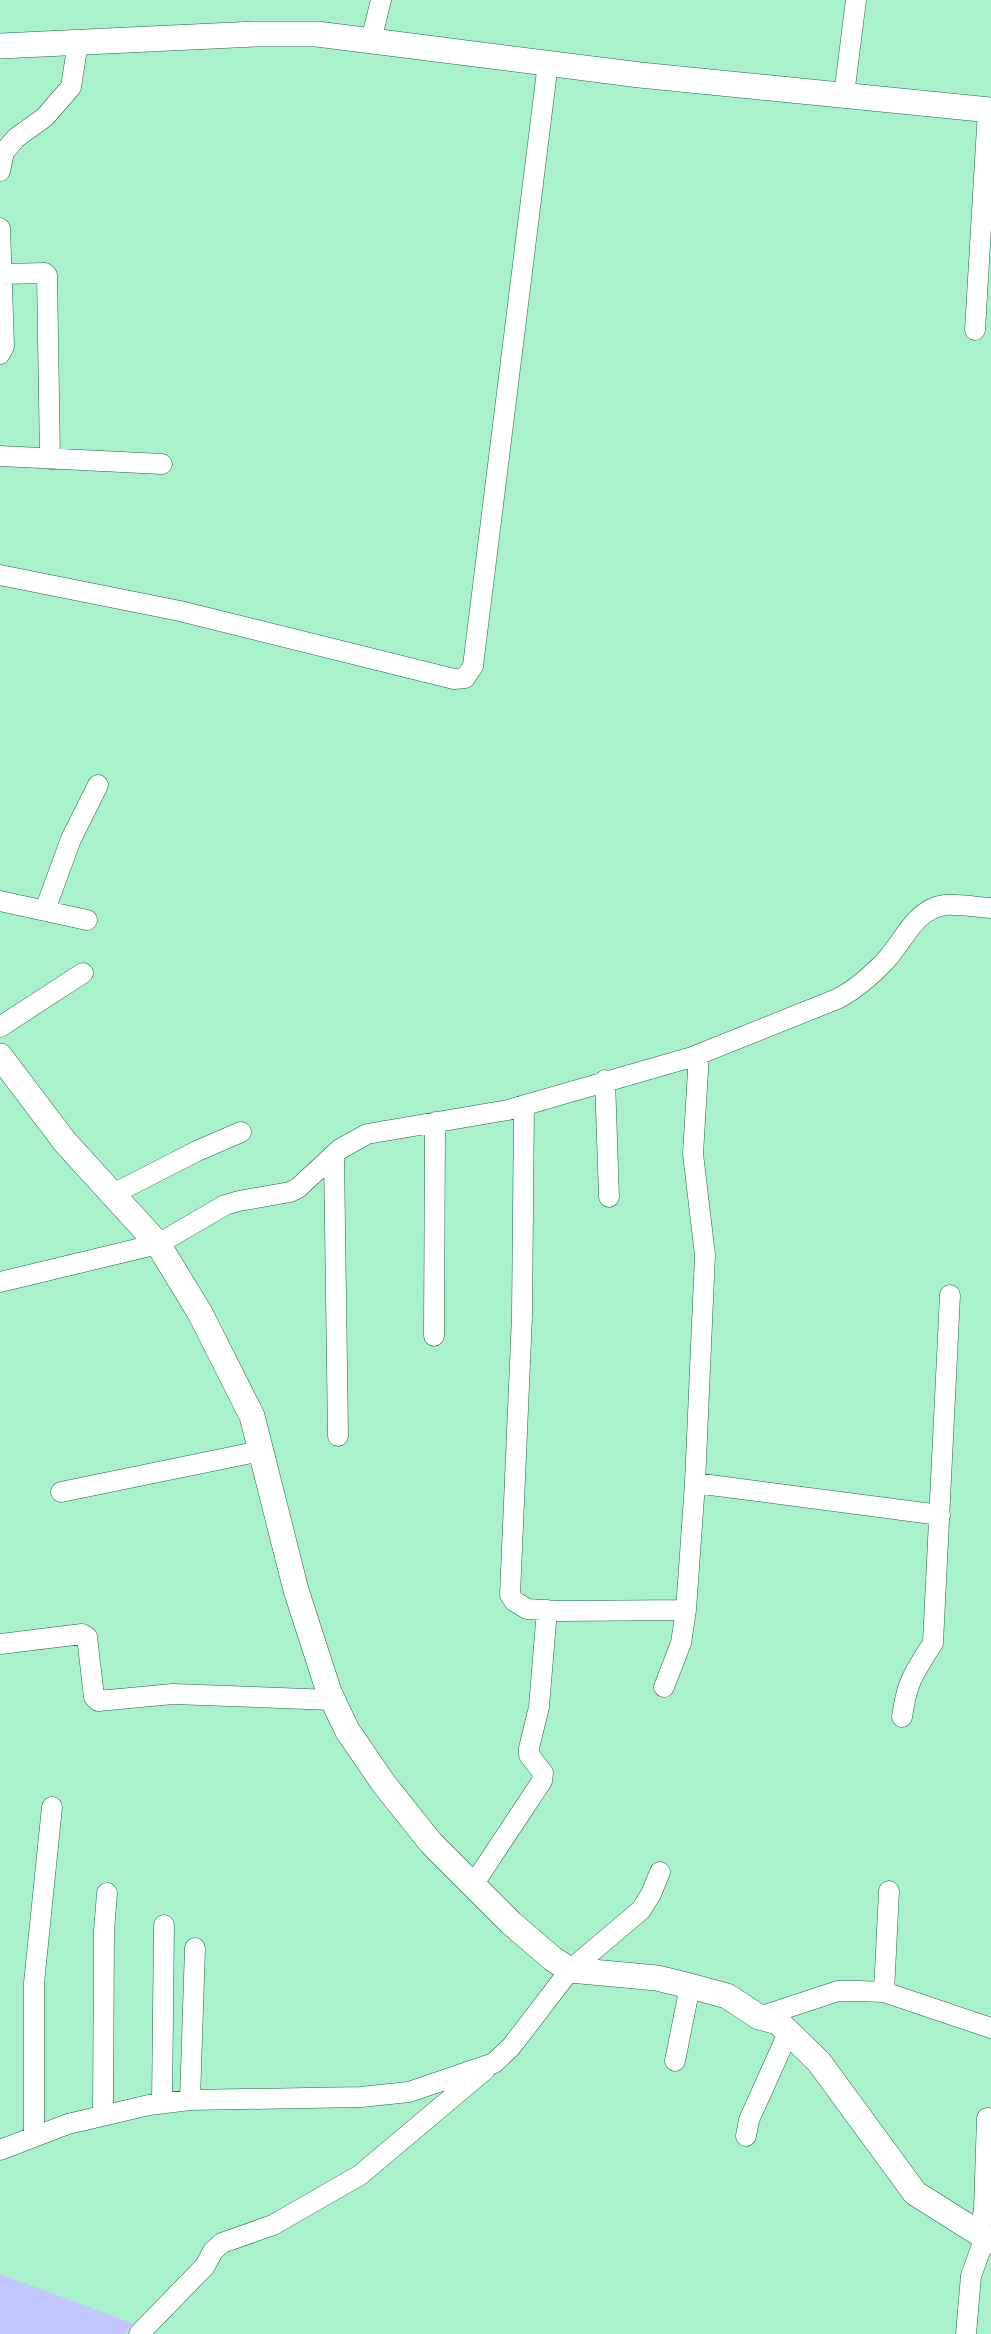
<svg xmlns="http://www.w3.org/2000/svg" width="991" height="2334" viewBox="0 0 991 2334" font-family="'Roboto Serif',serif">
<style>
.green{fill:#c2c8ff}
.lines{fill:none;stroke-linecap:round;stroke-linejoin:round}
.minor-casing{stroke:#1b6646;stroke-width:21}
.tertiary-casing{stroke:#1b6646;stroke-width:26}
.minor{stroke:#fff;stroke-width:20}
.tertiary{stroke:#fff;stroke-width:25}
</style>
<rect width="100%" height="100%" fill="#a8f1ca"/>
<path class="green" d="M0,2274l134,50 -10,10h-124z"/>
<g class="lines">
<defs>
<path id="minor" d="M371,41l10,-41
M844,95l12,-95
M0,171l4,-19 12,-14 29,-21 26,-30 7,-45
M0,228l4,118 -4,8
M2,274l43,-1 2,2 3,184
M975,330l13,-220
M0,456l162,8
M0,575l180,36 274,68 11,-1 8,-12 75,-603
M0,901l87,19
M45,910l26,-71 27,-54
M0,1027l83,-54
M605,1080l4,117
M524,1105l-2,211 -12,279 4,6 13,8 32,2 127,-1
M334,1155l4,281
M113,1194l84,-43 44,-19
M0,1282l158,-38 67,-39 14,-4 51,-9 8,-4 42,-39 27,-15 141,-24 184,-53 145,-58c20,-10 35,-24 50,-40 18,-20 28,-50 58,-54 14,-1 31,2 46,3
M434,1336l1,-214
M695,1483l245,32
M61,1492l200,-41
M0,1644l82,-10 5,3 7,60 4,4 75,-7 160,6
M664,1687l17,-44 5,-33 9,-127 10,-228 -12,-101 6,-100
M902,1717c5,-36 12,-44 31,-74l17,-348
M473,1885l69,-104 1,-8 -14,-18v-7l10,-41 8,-97
M884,1992l5,-101
M759,2017l79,-26h20l26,1 107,36
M675,2061l15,-75
M190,2100l5,-152
M162,2103l2,-178
M103,2115l1,-184 3,-38
M34,2135v-152l18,-176
M746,2136l3,-16 40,-89
M0,2150l68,-26 81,-19 41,-5 171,-3 48,-5 85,-29 17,-16 59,-77 71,-60 10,-16 9,-22
M979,2233l5,-23 3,-92
M139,2334l66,-68 8,-15 9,-8 51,-18 87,-50 126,-106
M966,2334l5,-58 14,-39"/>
<path id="tertiary" d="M0,46l256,-12h61l323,41 351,35
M0,1056l65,86 93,102 42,69 52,103 44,174 33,102 18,38 37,54 47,59 80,80 42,36 17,11 87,8 33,8 37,10 32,21 19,5 41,40 96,131 76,48"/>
</defs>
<use href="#minor" class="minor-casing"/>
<use href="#tertiary" class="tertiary-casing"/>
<use href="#minor" class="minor"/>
<use href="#tertiary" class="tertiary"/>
</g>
</svg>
